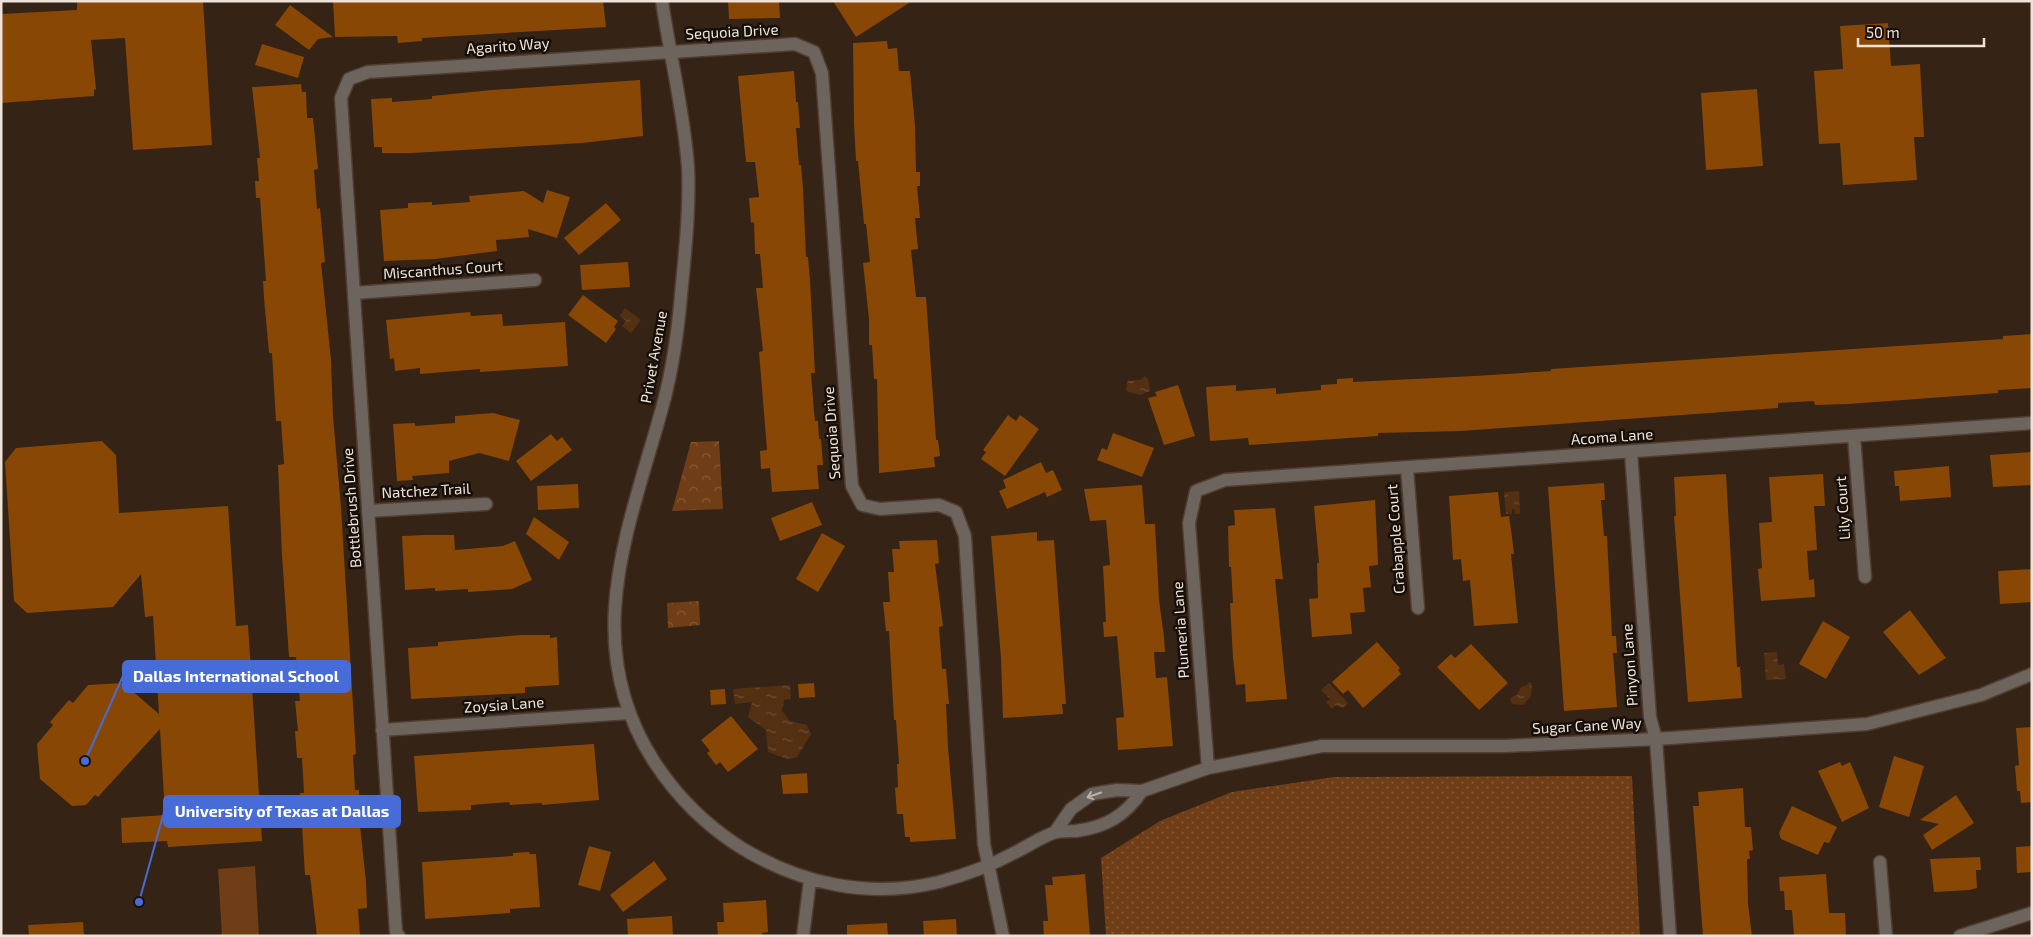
<svg xmlns="http://www.w3.org/2000/svg" width="2033" height="937" viewBox="0 0 2033 937" font-family="'Exo 2',sans-serif">
<style>
.grass{fill:url(#grass-dots)}
.park{fill:url(#park-crowns)}
.pitch{fill:#6f3e16}
.water{fill:url(#water-ripples)}
.building{fill:#884704}
.lines{fill:none;stroke-linecap:round;stroke-linejoin:round}
.minor-casing{stroke:#4f3e31;stroke-width:15}
.minor{stroke:#6e645e;stroke-width:12}
.oneway{stroke:#bbb0a8}
.labels{text-anchor:middle;stroke-width:5;stroke-linejoin:round;paint-order:stroke}
.street-label{font-size:15px;fill:#eee2d9;stroke:#170f09}
.leader{fill:none;stroke:#476cd8;stroke-width:2}
.callout-dot{fill:#476cd8;stroke:#170f09;stroke-width:2}
.callout{fill:#476cd8;stroke:#476cd8;stroke-width:2}
.callout-label{font-size:16px;text-anchor:middle;font-weight:bold;fill:#fff}
</style>
<defs>
<pattern id="grass-dots" width="8" height="8" patternUnits="userSpaceOnUse" patternTransform="scale(1.25)"><rect width="8" height="8" fill="#6f3e16"/><path d="M2 2h.1M6 6h.1" fill="none" stroke="#845a37" stroke-width="1.8" stroke-linecap="round"/></pattern>
<pattern id="park-crowns" width="20" height="18" patternUnits="userSpaceOnUse" patternTransform="scale(1.25)"><rect width="20" height="18" fill="#6f3e16"/><path d="M2 6a3 3 0 1 1 6 0M12 15a3 3 0 1 1 6 0" fill="none" stroke="#845a37"/></pattern>
<pattern id="water-ripples" width="26" height="14" patternUnits="userSpaceOnUse" patternTransform="scale(1.25)"><rect width="26" height="14" fill="#543013"/><path d="M2 4q2-2 4 0t4 0M15 11q2-2 4 0t4 0" fill="none" stroke="#6d4e35"/></pattern>
</defs>
<rect width="100%" height="100%" fill="#352316"/>
<path class="grass" d="M1632,776l8,160h-534l-5,-78 59,-37 72,-29 102,-15z"/>
<path class="park" d="M719,441l4,68 -51,2 19,-69z
M699,601l1,24 -32,3 -1,-25z"/>
<path class="pitch" d="M255,866l4,70h-37l-4,-67z"/>
<path class="water" d="M625,308l16,12 -10,13 -9,-7 4,-5 -6,-5z
M1145,376l3,3 2,12 -10,4 -14,-4 1,-10 13,-1z
M1519,491l1,23h-5l-1,-5h-2v5h-6l-2,-22z
M1777,652l1,13 6,-1 2,15 -20,1 -2,-27z
M1529,682l3,2 -1,12 -8,9 -11,-1 -2,-6 7,-3 4,-8 6,-2z
M1329,683l19,20 -5,5 -7,-3 -4,4 -6,-7 4,-3 -9,-9z
M790,685l1,14 -7,1 -2,11 8,10 17,4 4,9 -14,23 -10,2 -19,-7 -2,-22 -18,-13 4,-15 -17,2 -2,-15z"/>
<path class="building" d="M77,1h126l9,144 -79,5 -8,-112 -34,2 5,49 -2,1v6l-93,7v-89l76,-4z
M333,1h270l3,26 -184,11v3l-24,2 -1,-7 -62,1z
M728,1h51l1,17 -51,1z
M833,1h79l-56,36z
M290,5l43,32 -15,2 -9,11 -34,-25z
M1888,23l3,43 29,-2 4,73h-10l3,43 -74,5 -3,-42 -21,1 -5,-73 29,-2 -3,-43z
M887,41l1,8 9,-1 2,23h11l5,55 1,46h4v14h-3l3,32h-5l3,31 -7,1 5,47h10l10,143h2l2,16 -6,1 1,10 -56,6 -2,-94h-3l-2,-34h-3v-26l-6,-56 7,-1 -4,-38h-2l-6,-63h-2l-2,-38 -1,-80z
M262,44l42,13 -6,21 -43,-13z
M794,71l2,31h2l2,26h-4l3,37h2l2,23 3,69h2l2,23 5,93h-4l3,39 1,9h3l1,18h2l2,26h-6l2,24 -47,3 -2,-24 -9,1 -1,-18 7,-1 -8,-98 4,-1 -7,-63h7l-3,-34h-5l-1,-32 -3,1 -2,-25 10,-1 -4,-35h-9l-8,-86z
M640,80l3,56 -61,7 -170,10h-30v-6h-8l-3,-48 21,-1v4l40,-3v-3l60,-6z
M301,84l1,8h4l1,26h6l5,51 -4,1 3,39 3,-1 5,54 -4,1 10,97 2,57 8,90 15,247 -3,1 2,35h4v26l7,66 1,26 -9,1 2,27h-43l-7,-61h-5l-5,-82h4l-2,-35h-5l-2,-27h3l-3,-30h5l-4,-44h-7l-7,-102 -4,-90 6,-1 -3,-43h-5l-4,-68h-3l-5,-55 -1,-17h3l-6,-83h-4l-1,-17h4l-2,-23h3l-8,-71z
M1757,89l6,77 -57,4 -5,-77z
M547,190l23,7 -13,41 -29,-9 1,8 -33,3 1,11 -62,8 -51,2 -4,-51 28,-2v-5l24,-1v3l38,-3 -1,-6 55,-5 19,12z
M606,203l15,17 -42,35 -15,-17z
M628,262l2,25 -48,3 -2,-25z
M583,295l35,26 -4,6 2,2 -10,14 -38,-28z
M470,312l1,4 31,-2 1,12 62,-4 3,44 -88,6v-3l-60,5v-6l-25,3 -1,-13 -4,1 -4,-39z
M2032,334v54l-34,2v3l-150,11 -33,1 -1,-4 -36,2v5l-55,4 -262,19 -83,2v3l-129,9 -1,-7 -38,3 -4,-54 30,-2v6l40,-3v6l45,-4v-5l16,-1v-5l16,-1v4l122,-6 76,-5v-2l452,-30v-3z
M1178,385l17,51 -31,9 -16,-47 9,-2 -2,-4z
M493,413l27,7 -11,41 -30,-8 -30,8v12l-37,3 1,4 -16,1 -4,-57 22,-1v3l40,-3v-7z
M1008,415l8,6 4,-6 19,14 -34,47 -24,-17 5,-7 -3,-2z
M1113,433l41,15 -12,29 -45,-17 5,-12 5,2z
M551,434l6,7 5,-4 10,13 -41,31 -15,-20z
M102,441l14,14 3,58 109,-7 8,120 12,-1 14,216 -94,6 -1,-6 -45,2 -1,-25 44,-3 -5,-86 -62,68 -3,-2 -9,10 -14,1 -32,-27 -3,-35 16,-19 -3,-3 19,-22 4,3 15,-18 35,-2 36,31 -6,-98 -8,1 -4,-43 -28,33 -86,6 -13,-12 -9,-139 11,-14z
M2032,452v33l-39,2 -3,-32z
M1041,462l5,11 7,-3 9,20 -15,7 -2,-5 -38,17 -8,-18 7,-3 -3,-8z
M1949,466l2,31 -51,4 -1,-15h-4l-1,-15z
M1726,474l11,193h3l2,31 -54,4 -14,-186h2l-2,-39z
M1823,474l2,32h-11l3,44 -10,1 2,29 5,-1 1,18 -54,4 -3,-32 4,-1 -3,-45 13,-1 -3,-45z
M1604,483l1,17h-4l3,36h3l5,100h4l1,17h-4l4,54 -53,4 -16,-224z
M578,484l1,24 -41,2 -1,-24z
M1142,485l3,39h10l4,76 5,37 1,15h-11l2,26 11,-1 6,69 -55,4 -2,-32 8,-1 -7,-81 -13,1 -1,-15h3l-3,-56 7,-1 -4,-45 -16,1 -6,-32z
M1498,492l3,25 8,-1 3,21 2,17h-3l7,69 -44,3 -4,-46 -7,1 -2,-22 -8,1 -4,-64z
M1375,500l3,62v3l-9,1 2,21 -8,1 2,24 -15,1 2,21 -40,3 -3,-38 9,-1 -1,-35h2l-5,-57z
M812,502l10,23 -42,16 -9,-23z
M1275,508l8,71h-8l12,120 -41,3 -1,-18 -9,1 -3,-27 -3,-55h3l-2,-36h-2l-1,-41 7,-1 -1,-15z
M534,517l35,25 -10,18 -33,-26z
M1037,532v9l17,-1 12,164h-4l1,10 -60,4 -2,-60 -10,-122z
M822,533l23,13 -27,46 -22,-13z
M424,535h30l1,15 48,-4 12,-5 17,39 -20,9 -44,3v-3l-33,2v-3l-30,2 -3,-54z
M937,540l2,23 -4,1 8,62 -4,1 3,42h4l3,35h-3l2,43 8,92 -46,3v-5h-5l-2,-23h-6l-2,-26 3,-1 -1,-23h2l-3,-44h-2l-5,-89h-3l-3,-29h7l-2,-30h6l-2,-23h8l-1,-8z
M2032,569v33l-32,2 -2,-33z
M1910,610l36,48 -27,17 -36,-43z
M1823,621l27,16 -24,42 -27,-15z
M521,635h29v3l7,-1 2,48 -34,2v6l-114,6 -3,-51 30,-2v-4z
M1377,642l23,26 -2,2 3,4 -38,34 -15,-18 -5,4 -11,-12z
M1471,644l37,39 -29,27 -42,-43 14,-13 4,4z
M814,683l1,14 -16,1 -1,-14z
M725,689l1,15 -15,1 -1,-15z
M731,716l27,33 -30,23 -8,-10 -4,3 -9,-12 3,-2 -9,-11z
M2032,727v75l-11,1 -1,-12h-3l-2,-25 4,-1 -3,-37z
M594,744l5,56 -57,5v-2l-32,2 -1,-3 -38,3v5l-53,2 -4,-56z
M1894,756l30,10 -15,51 -30,-10z
M1840,762l2,4 8,-4 19,46 -27,14 -24,-51z
M807,773l1,20 -25,1 -2,-19z
M1743,788l2,39h6l2,23 -4,1 1,8h-3l1,45 4,32h-49l-10,-130h6l-1,-14z
M1956,795l18,28 -42,27 -9,-15 16,-11 -19,-4z
M1792,806l45,21 -8,16 -5,-1 -6,13 -37,-16 -2,-6z
M589,846l22,6 -11,39 -22,-6z
M2032,846v26l-15,1 -1,-26z
M529,852l1,2h6l4,53 -30,2v4l-85,6 -3,-57 91,-6v-3z
M1980,857l1,13h-5l1,18 -8,2 -35,2 -4,-33z
M654,861l13,18 -44,33 -13,-17z
M1085,874l5,62h-46l-1,-15h5l-3,-36h8l-1,-8z
M1826,874l3,39h16l1,23h-52l-2,-26h-7l-1,-19h-4l-1,-14z
M766,900l2,32 -6,1v3h-44l-1,-14h7l-1,-19z
M672,916l1,20h-45l-1,-17z
M956,919l1,17h-33l-1,-15z
M83,922l1,14h-55l-1,-11z
M887,923l1,13h-41v-11z"/>
<g class="lines">
<defs>
<path id="minor" d="M662,1c8,56 22,110 26,166 2,42 -3,86 -7,128 -3,35 -8,71 -17,106 -33,123 -88,241 -9,362 23,35 49,61 85,84 60,37 129,52 199,35 26,-7 51,-16 75,-29 13,-6 28,-17 42,-21 6,-1 14,-1 20,-1 30,-4 49,-15 66,-40
M354,293l181,-13
M1854,436l11,141
M1631,452l19,265 6,22 14,197
M1407,468l11,140
M368,511l118,-7
M382,730l247,-17
M1208,768l-19,-245 7,-32 29,-11 807,-57
M1055,832l16,-23 21,-15 25,-4 25,1 66,-23 114,-22h183l151,-7 211,-15 114,-29 51,-21
M1880,862l6,74
M399,936l-3,-4 -55,-834 8,-19 19,-7 427,-28 19,8 8,21 30,413 10,19 18,4 59,-4 17,7 9,24 19,308 19,92
M803,936l7,-56
M1960,936l72,-23"/>
</defs>
<use href="#minor" class="minor-casing"/>
<use href="#minor" class="minor"/>
</g>
<defs><path id="oneway-shaft" d="M-6 0H5M1.5-3L5.5 0L1.5 3" fill="none" stroke-width="1.6" stroke-linecap="round" stroke-linejoin="round" transform="scale(1.25)"/></defs>
<use class="oneway" href="#oneway-shaft" transform="translate(1094 795) rotate(161)"/>
<g class="labels">
<g class="street-label">
<text transform="translate(732 32) rotate(-3)" y="5">Sequoia Drive</text>
<text transform="translate(508 46) rotate(-4)" y="5">Agarito Way</text>
<text transform="translate(443 270) rotate(-4)" y="5">Miscanthus Court</text>
<text transform="translate(654 357) rotate(-80)" y="5">Privet Avenue</text>
<text transform="translate(832 433) rotate(-94)" y="5">Sequoia Drive</text>
<text transform="translate(1612 437) rotate(-4)" y="5">Acoma Lane</text>
<text transform="translate(426 491) rotate(-3)" y="5">Natchez Trail</text>
<text transform="translate(352 508) rotate(-94)" y="5">Bottlebrush Drive</text>
<text transform="translate(1843 508) rotate(-94)" y="5">Lily Court</text>
<text transform="translate(1396 539) rotate(-94)" y="5">Crabapple Court</text>
<text transform="translate(1181 630) rotate(-94)" y="5">Plumeria Lane</text>
<text transform="translate(1630 665) rotate(-94)" y="5">Pinyon Lane</text>
<text transform="translate(504 705) rotate(-4)" y="5">Zoysia Lane</text>
<text transform="translate(1587 726) rotate(-3)" y="5">Sugar Cane Way</text>
</g>
</g>
<path class="leader" d="M85 761L123 676M139 902L164 812"/>
<g class="callout-dot">
<circle cx="85" cy="761" r="5"/>
<circle cx="139" cy="902" r="5"/>
</g>
<g class="callout">
<rect x="123" y="661" width="227" height="31" rx="5"/>
<rect x="164" y="796" width="236" height="31" rx="5"/>
</g>
<g class="callout-label">
<text x="236" y="682">Dallas International School</text>
<text x="282" y="817">University of Texas at Dallas</text>
</g>
<rect width="2033" height="937" fill="none" stroke="#eee2d9" stroke-width="5"/>
<path d="M1858 38v8h126v-8" fill="none" stroke="#eee2d9" stroke-width="2.5"/>
<text x="1866" y="38" font-size="15" fill="#eee2d9" stroke="#170f09" stroke-width="4" paint-order="stroke">50 m</text>
</svg>
